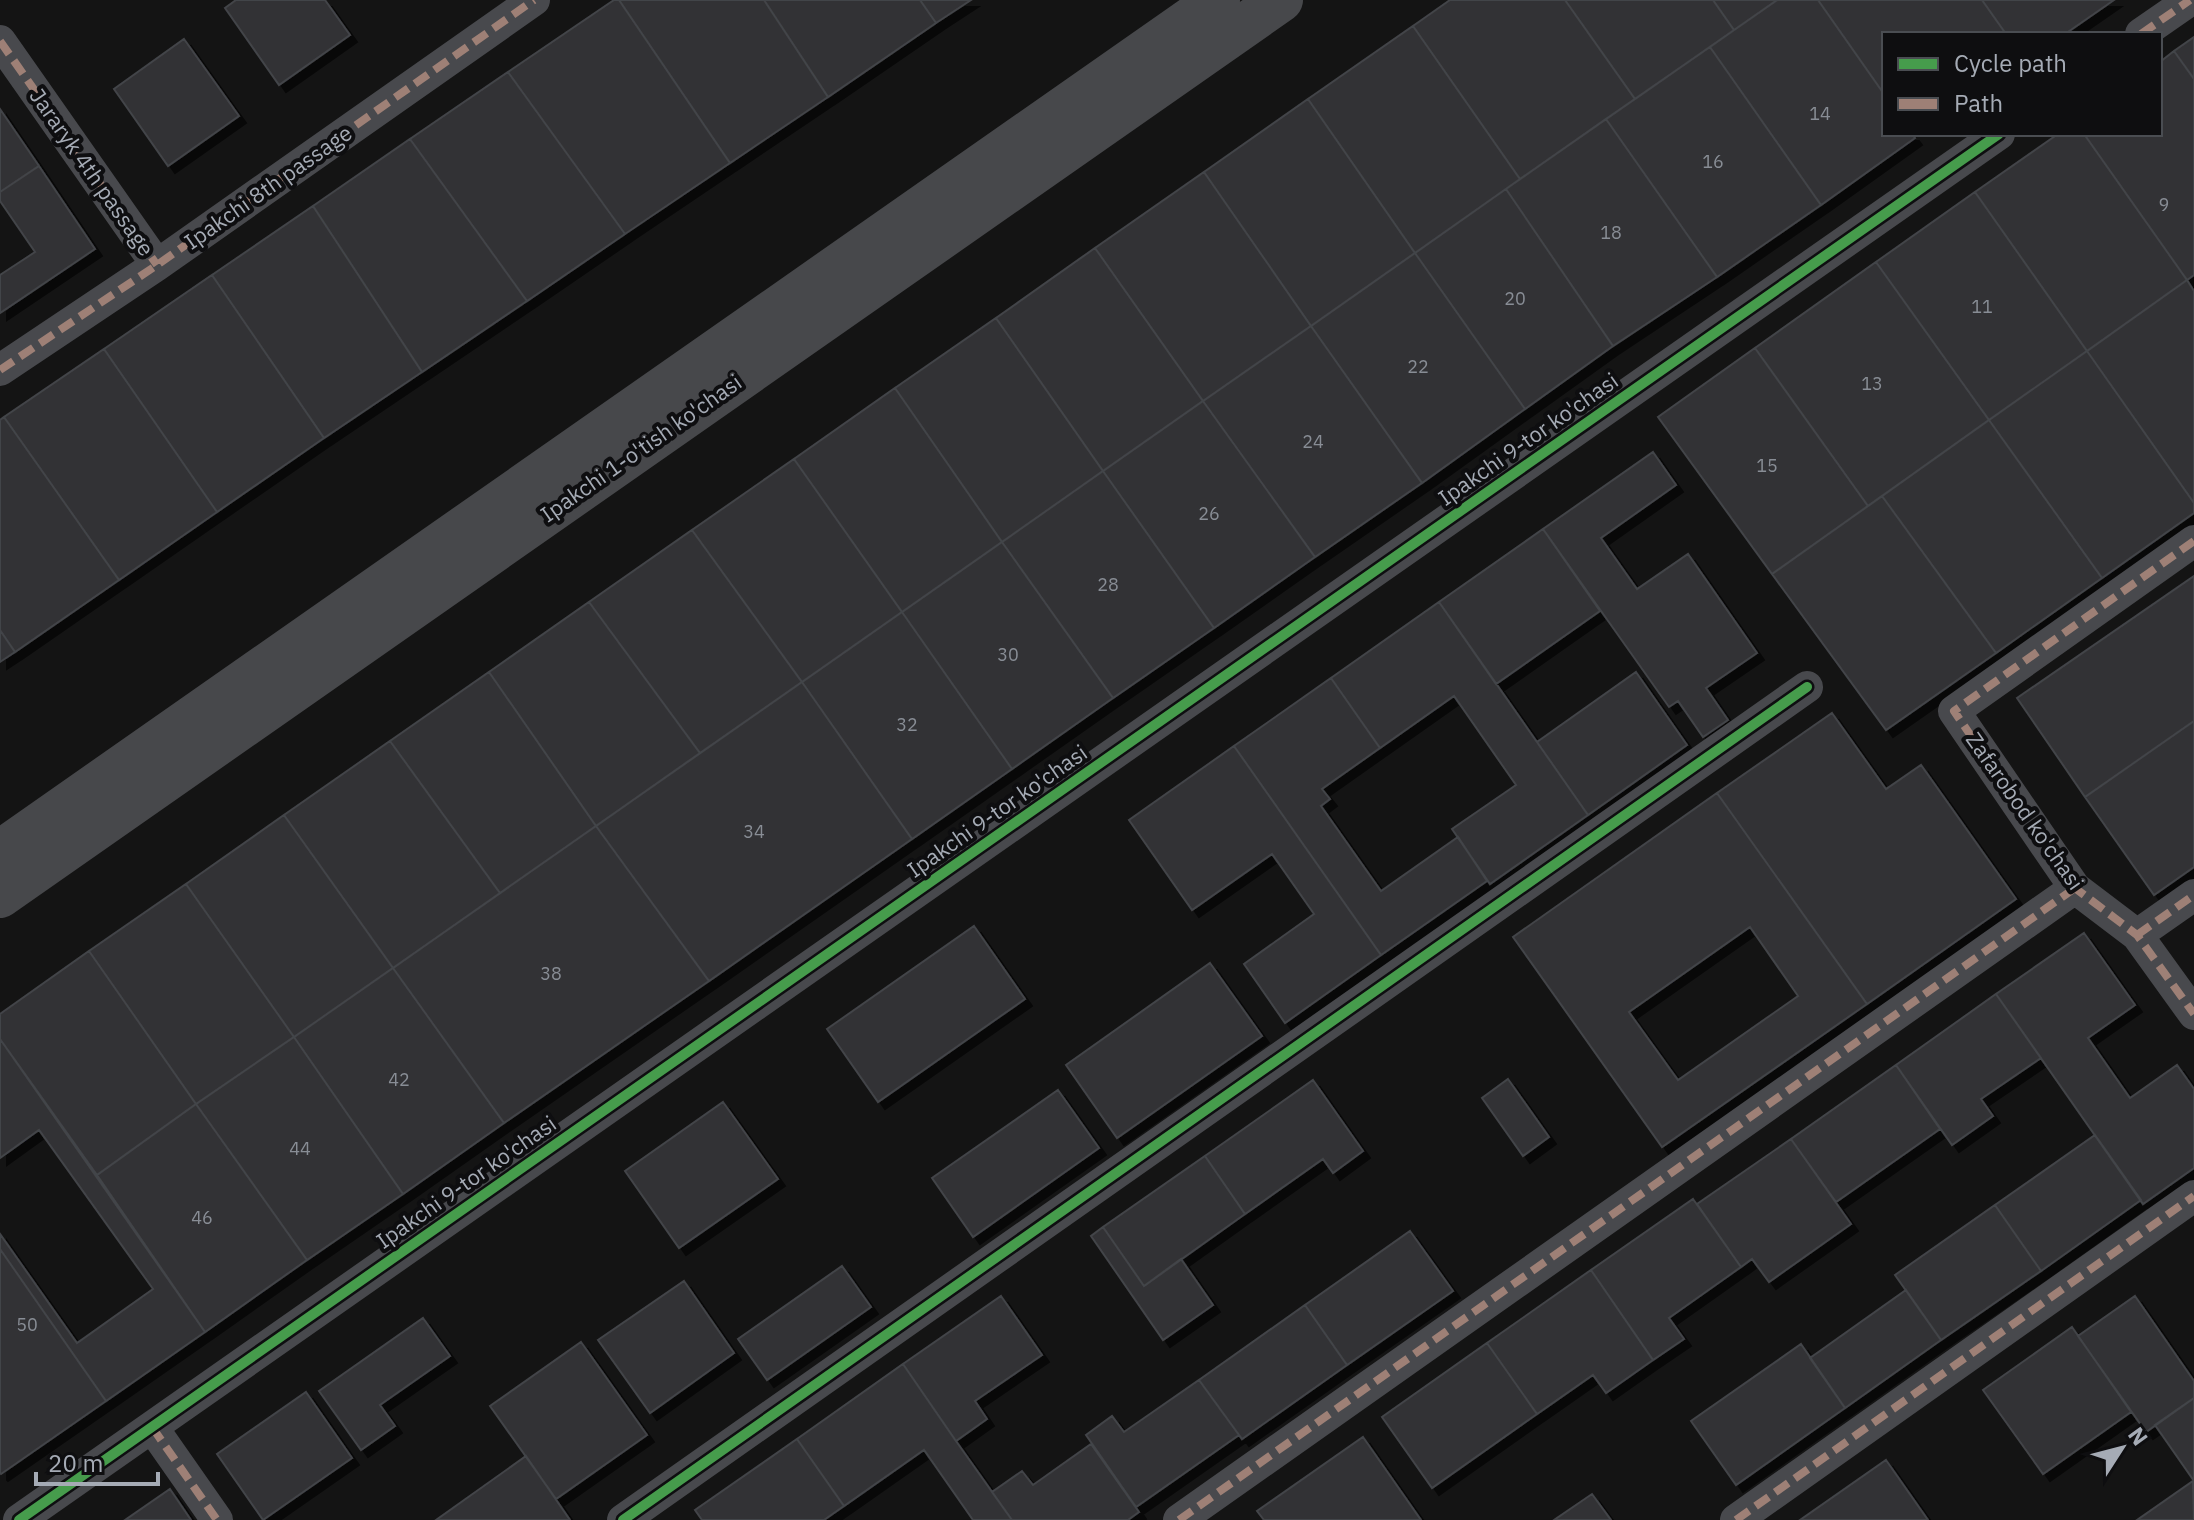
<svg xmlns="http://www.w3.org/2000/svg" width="2194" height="1520" viewBox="0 0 2194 1520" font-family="'IBM Plex Sans',sans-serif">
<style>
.building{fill:#333335;stroke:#434448;stroke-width:2;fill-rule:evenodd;filter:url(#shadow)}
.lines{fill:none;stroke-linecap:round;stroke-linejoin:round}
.street{stroke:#48494d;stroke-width:32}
.secondary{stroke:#47484b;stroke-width:44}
.quiet{stroke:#9e8076;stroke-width:8;stroke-dasharray:16 8;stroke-linecap:butt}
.cycleway-casing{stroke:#0e0e10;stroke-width:15}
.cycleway{stroke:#469c4c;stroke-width:10}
.labels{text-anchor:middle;stroke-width:8;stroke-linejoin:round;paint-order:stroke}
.number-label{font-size:18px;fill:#888d95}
.street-label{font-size:22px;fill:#a5abb5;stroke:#0e0e10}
</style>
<defs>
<filter id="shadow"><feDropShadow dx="7" dy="7" stdDeviation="0" flood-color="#0009"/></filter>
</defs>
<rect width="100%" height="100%" fill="#141414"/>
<path class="building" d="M236,0h89l25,35 -71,50 -54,-77z
M614,0h5l111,163 -105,71 -117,-162z
M619,0h145l64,97 -98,66z
M764,0h156l16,23 -108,74z
M920,0h51l-35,23z
M1450,0h115l70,99 -115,80 -107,-153z
M1565,0h148l21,30 -99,69z
M1713,0h64l-43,30z
M1777,0h41l66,94v40h28l3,4 -94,67 -111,-158z
M1818,0h164l24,34h-122v60z
M1982,0h132l-49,34h-59z
M1413,26l107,153 -105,74 -107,-154z
M2194,37v42l-20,-28z
M184,39l55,77 -71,50 -54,-77z
M1710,47l111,158 -104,72 -111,-158z
M2174,51l20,28v196l-7,5 -103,-146h76v-72z
M508,72l117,162 -98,67 -117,-162z
M1308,99l107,154 -104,73 -107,-154z
M0,109l39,57 -39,26z
M1606,119l111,158 -104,69 -107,-157z
M2058,134h26l103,146 -100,71 -112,-159z
M410,139l117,162 -105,71 -109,-166z
M39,166l56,83 -95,64v-38l35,-23 -35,-51v-9z
M1204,172l107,154 -108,75 -108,-153z
M1506,189l107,157 -88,63 -110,-156z
M1975,192l112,159 -98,69 -113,-158z
M313,206l109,166 -98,66 -112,-163z
M1095,248l108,153 -100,70 -107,-153z
M1415,253l110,156 -103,74 -111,-157z
M1876,262l113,158 -121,86 -113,-158z
M212,275l112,163 -107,74 -113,-163z
M2187,280l7,11v212l-107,-152z
M996,318l107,153 -101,71 -107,-154z
M1311,326l111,157 -107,74 -112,-156z
M1755,348l113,158 -96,68 -114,-157z
M104,349l113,163 -98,68 -115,-163z
M2087,351l107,152v10l-92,65 -113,-158z
M895,388l107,154 -100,70 -108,-153z
M1203,401l112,156 -101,71 -111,-157z
M4,417l115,163 -104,72 -15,-22v-210z
M1989,420l113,158 -106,75 -114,-157z
M1653,452l23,33 -75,53 36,51 51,-35 69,99 -51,35 22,32 -25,17 -25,-36 -9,6 -126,-178z
M794,459l108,153 -100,70 -110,-152z
M1103,471l111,157 -101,70 -111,-156z
M1882,496l114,157 -110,77 -114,-156z
M1543,529l57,82 -104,73 -57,-82z
M692,530l110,152 -102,71 -111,-151z
M1002,542l111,156 -101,71 -110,-157z
M2194,576v145l-109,76 -68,-99z
M589,602l111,151 -104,73 -107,-154z
M1439,602l149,213 -98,69 -38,-55 64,-44 -62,-89 -74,52 -49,-70z
M902,612l110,157 -100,70 -110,-157z
M0,630l15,22 -15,10z
M489,672l107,154 -96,67 -110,-152z
M1636,672l51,73 -99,70 -51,-73z
M1331,678l49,70 -58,41 8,10 -9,7 60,85 77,-54 29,44 -106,74 -147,-209z
M802,682l110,157 -203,142 -113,-155z
M1832,713l54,76 35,-24 95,134 -149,105 -150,-211z
M2194,721v146l-40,28 -69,-98z
M390,741l110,152 -107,75 -109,-153z
M1234,746l147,209 -96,68 -41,-59 70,-50 -42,-60 -80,56 -63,-90z
M1717,793l150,211 -205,143 -149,-210zM1750,927l48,69 -120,84 -49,-68z
M284,815l109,153 -99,69 -108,-153z
M596,826l113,155 -205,142 -111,-155z
M186,884l108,153 -98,67 -107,-153z
M974,926l51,73 -147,103 -51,-73z
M2084,933l51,72 -47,33 42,60 47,-33 17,24v79l-51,36 -147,-210z
M89,951l107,153 -99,71 -97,-136v-25z
M1210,963l52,73 -145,102 -51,-73z
M393,968l111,155 -101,71 -109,-157z
M1996,994l45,64 -60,41 12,17 -41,29 -56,-80z
M294,1037l109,157 -96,66 -111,-156z
M0,1039l205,293 -99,69 -106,-152v-15l77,109 76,-54 -114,-159 -39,28z
M1896,1065l44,64 -104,73 -45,-63z
M1508,1079l41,58 -26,19 -41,-58z
M1313,1080l50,71 -30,22 -10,-14 -78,55 -40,-58z
M1058,1090l41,58 -126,89 -41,-59z
M723,1102l55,77 -99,69 -54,-77z
M196,1104l111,156 -102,72 -108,-157z
M2095,1135l46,65 -100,71 -46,-66z
M1791,1139l60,85 -82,58 -17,-23 -11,8 -44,-63z
M1205,1156l40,58 -101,72 -41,-59z
M1693,1199l48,68 -72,51 15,21 -31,21 -62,-90z
M1995,1205l46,66 -100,69 -46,-65z
M1103,1227l41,59 37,-27 32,46 -50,35 -72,-104z
M1410,1231l43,60 -106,74 -42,-60z
M0,1249l106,152 -105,73 -1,-1z
M842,1266l29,41 -104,73 -29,-41z
M1591,1270l62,90 -47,33 -13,-18 -56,39 -50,-71z
M684,1281l50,72 -84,60 -52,-73z
M1906,1290l35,50 -96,68 -35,-50z
M1001,1296l41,59 -67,46 12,18 -31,22 -53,-77z
M2135,1296l59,85v17l-48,34 -68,-96z
M1305,1305l42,60 -105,74 -43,-59z
M423,1318l27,38 -70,49 15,21 -34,24 -42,-59z
M2072,1327l59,85 -88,62 -60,-84z
M581,1342l66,93 -91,64 -66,-93z
M1487,1343l50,71 -105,74 -50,-71z
M1801,1344l44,64 -109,77 -45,-64z
M903,1364l53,77 56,79h-39l-49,-70 -80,56 -47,-67z
M1199,1380l40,55 -103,72 -50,-72 26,-19 12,16z
M306,1392l46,66 -89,62 -46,-66z
M2194,1398v83l-39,-56z
M1363,1437l58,83h-157l-7,-9z
M797,1439l47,67 -20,14h-122l-7,-10z
M1091,1444l48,68 -11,8h-116l-20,-28 30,-21 11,14z
M526,1456l44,64h-134z
M1886,1460l42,60h-128z
M2193,1481l1,39h-57z
M170,1489l21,31h-66z
M1592,1494l19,26h-57z"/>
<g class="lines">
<path class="street" d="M2141,34l49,-34
M0,41l157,224
M0,370l157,-105 377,-265
M2194,541l-240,170 121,177 62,47 57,79
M2137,935l57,-40
M152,1427l65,93
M19,1520l1980,-1386
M623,1520l1184,-833
M1179,1520l896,-632
M1736,1520l458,-324"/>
<path class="secondary" d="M0,852l1218,-852
M0,896l1281,-896"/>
<path class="quiet" d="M2141,34l49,-34
M0,41l157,224
M0,370l157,-105 377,-265
M2194,541l-240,170 121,177 62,47 57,79
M2137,935l57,-40
M152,1427l65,93
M1179,1520l896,-632
M1736,1520l458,-324"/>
<defs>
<path id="cycleway" d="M19,1520l1980,-1386
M623,1520l1184,-833"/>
</defs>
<use href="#cycleway" class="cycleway-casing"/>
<use href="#cycleway" class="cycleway"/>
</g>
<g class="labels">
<g class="number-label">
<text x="1820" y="120">14</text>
<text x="1713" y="168">16</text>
<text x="2164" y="211">9</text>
<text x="1611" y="239">18</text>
<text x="1515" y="305">20</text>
<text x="1982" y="313">11</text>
<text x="1418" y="373">22</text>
<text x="1872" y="390">13</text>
<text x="1313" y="448">24</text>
<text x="1767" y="472">15</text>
<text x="1209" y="520">26</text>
<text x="1108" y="591">28</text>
<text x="1008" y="661">30</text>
<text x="907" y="731">32</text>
<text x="754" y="838">34</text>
<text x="551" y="980">38</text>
<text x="399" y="1086">42</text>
<text x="300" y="1155">44</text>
<text x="202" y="1224">46</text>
<text x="27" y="1331">50</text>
</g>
<g class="street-label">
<text transform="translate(92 172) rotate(55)" y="8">Jararyk 4th passage</text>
<text transform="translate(268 187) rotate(-35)" y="8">Ipakchi 8th passage</text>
<text transform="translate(1528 439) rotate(-35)" y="8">Ipakchi 9-tor ko'chasi</text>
<text transform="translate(641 448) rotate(-35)" y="8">Ipakchi 1-o'tish ko'chasi</text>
<text transform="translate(997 811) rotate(-35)" y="8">Ipakchi 9-tor ko'chasi</text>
<text transform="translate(2025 811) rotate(55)" y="8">Zafarobod ko'chasi</text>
<text transform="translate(466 1182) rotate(-35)" y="8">Ipakchi 9-tor ko'chasi</text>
</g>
</g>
<rect x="1882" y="32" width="280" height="104" fill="#0e0e10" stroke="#4a4d52" stroke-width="2"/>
<rect x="1898" y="58" width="40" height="12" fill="#469c4c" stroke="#4a4d52" stroke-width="2"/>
<text x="1954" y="72" font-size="24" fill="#a5abb5">Cycle path</text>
<rect x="1898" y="98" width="40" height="12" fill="#9e8076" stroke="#4a4d52" stroke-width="2"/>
<text x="1954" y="112" font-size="24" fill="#a5abb5">Path</text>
<g transform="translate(2122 1448) rotate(54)" stroke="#0e0e10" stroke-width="6" paint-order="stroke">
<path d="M0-6L14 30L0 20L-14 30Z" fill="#a5abb5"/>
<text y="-12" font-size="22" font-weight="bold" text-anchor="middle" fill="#a5abb5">N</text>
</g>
<path d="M36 1472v12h122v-12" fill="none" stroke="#a5abb5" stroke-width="4"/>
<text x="48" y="1472" font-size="24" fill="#a5abb5" stroke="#0e0e10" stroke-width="6" paint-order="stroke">20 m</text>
</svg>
